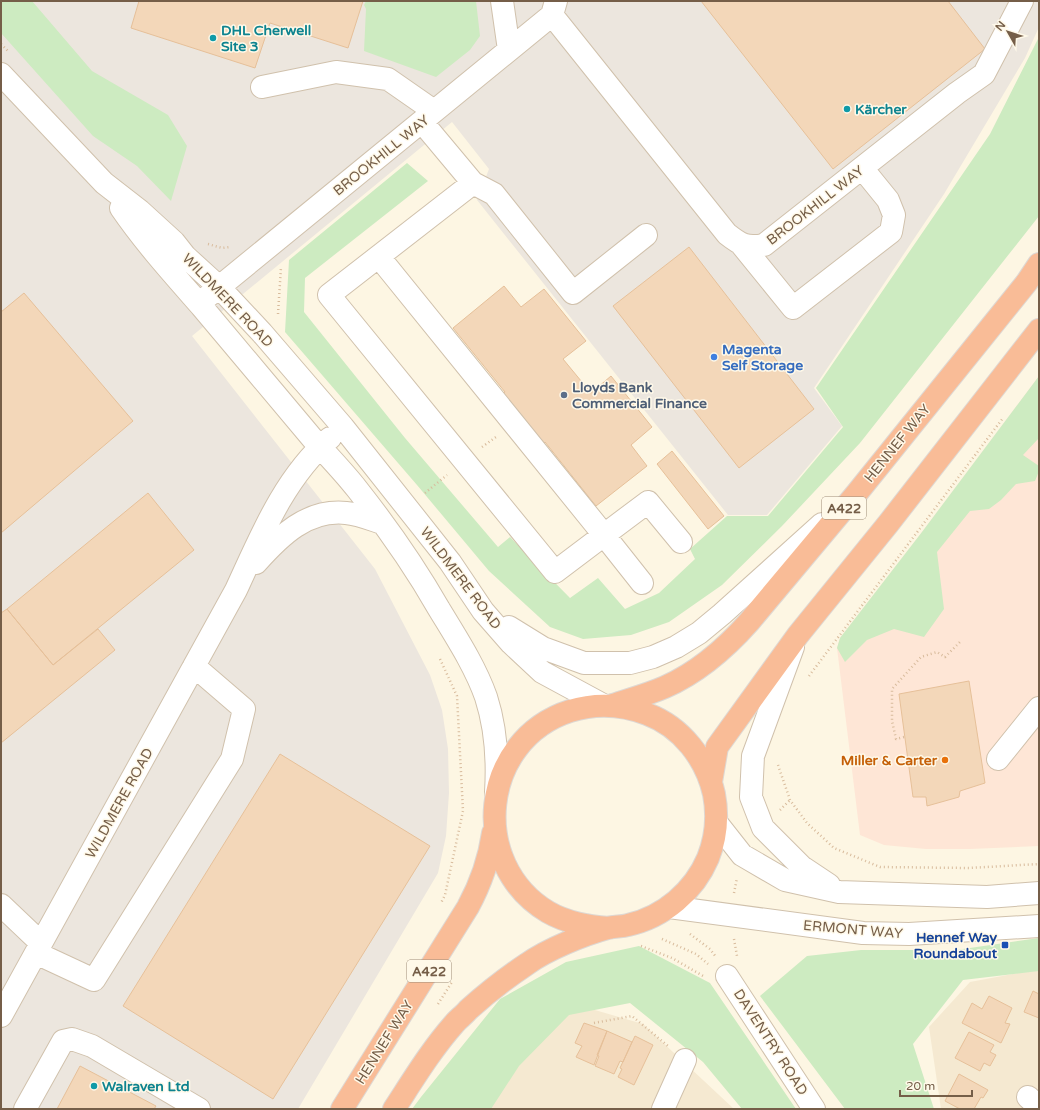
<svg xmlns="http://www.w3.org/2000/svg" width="1040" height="1110" viewBox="0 0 1040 1110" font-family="'Varela Round',sans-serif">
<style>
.residential{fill:#f5e9d1}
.commercial{fill:#fee6d6}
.industrial{fill:#ece6de}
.green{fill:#cdebc1}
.building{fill:#f3d7b9;stroke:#e6c099}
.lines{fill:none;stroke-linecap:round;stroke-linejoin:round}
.minor-casing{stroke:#d0c1ac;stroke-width:24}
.highway-casing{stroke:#ded8d3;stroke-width:24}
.path{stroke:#d8bb9c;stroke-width:2.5;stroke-dasharray:1 3;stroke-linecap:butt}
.minor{stroke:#fff;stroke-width:22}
.highway{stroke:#f9bc97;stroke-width:22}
.culture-dot{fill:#0f9aa8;stroke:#fff9e9;stroke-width:1.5}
.shop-dot{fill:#3f7fe0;stroke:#fff9e9;stroke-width:1.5}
.service-dot{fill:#5c6f8a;stroke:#fff9e9;stroke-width:1.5}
.food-dot{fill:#e8710a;stroke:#fff9e9;stroke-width:1.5}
.transit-dot{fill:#1a4fb4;stroke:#fff9e9;stroke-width:1.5}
.labels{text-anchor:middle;stroke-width:3;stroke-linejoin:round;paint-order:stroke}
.shield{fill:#fff9e9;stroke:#9e8c78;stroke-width:1}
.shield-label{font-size:13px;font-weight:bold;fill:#755e48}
.culture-label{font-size:14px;font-weight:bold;fill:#0d838f;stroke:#fff9e9;text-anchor:start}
.street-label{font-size:14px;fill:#755e48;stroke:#fff9e9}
.shop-label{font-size:14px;font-weight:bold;fill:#366cbe;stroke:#fff9e9;text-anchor:start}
.service-label{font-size:14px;font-weight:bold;fill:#4e5e75;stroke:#fff9e9;text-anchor:start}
.food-label{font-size:14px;font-weight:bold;fill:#c56008;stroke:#fff9e9;text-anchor:end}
.transit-label{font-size:14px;font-weight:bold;fill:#164399;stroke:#fff9e9;text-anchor:end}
</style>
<rect width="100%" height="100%" fill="#fdf6e3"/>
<path class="residential" d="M1039,969v140h-98l-12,-82 41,-45z
M557,999l86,25 91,85h-269z"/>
<path class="commercial" d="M1039,376v470l-69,3h-44l-42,-4 -24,-10 -23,-187 3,-10 82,-106z"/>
<path class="industrial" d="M1,1h1038v26l-14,31 -81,136 -130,194 28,38 -75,89h-39l-251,-315 12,-31 -37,-47 -260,214 183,233 55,106 12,35 6,39 1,44 -3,43 -8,37 -140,236h-297z"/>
<path class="green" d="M1,1h31l60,70 76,44 19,31 -16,55 -34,-35 -44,-30 -92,-103z
M366,1h110l4,35 -10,14 -34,27 -72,-26 2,-42 -2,-4z
M1039,37v179l-179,227 -78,83 -60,59 -53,37 -38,13 -48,4 -33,-12 -61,-56 -72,-86 -132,-153 4,-72 118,-97 21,18 -123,97 -1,34 101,126 93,109 12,-10 60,61 28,-20 27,31 34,-16 36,-34 -5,-10 37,-33h41l75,-89 -27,-39 174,-254z
M1039,376v62l-16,17 16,11v5l-4,10 -19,3 -15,16 -12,9 -19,2 -33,41 7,57 -20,28 -30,-8 -27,11 -22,22 -8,-14 3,-10 82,-106z
M1039,938v33l-76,9 -50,64 21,65h-89l-85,-113 47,-40 54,-6h95z
M639,946l71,37 86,126h-54l-39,-47 -73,-59 -61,12 -50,51 -28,43h-79l9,-12 79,-98 66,-37z"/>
<path class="building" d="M139,1h224l-15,47 -78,-25 -15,45 -124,-40z
M701,1h247l37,48 -152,120z
M689,247l125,162 -75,59 -126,-162z
M504,286l17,21 23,-18 42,52 -23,18 28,34 20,-17 41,51 -21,18 16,21 -51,40 -51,-64 -5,5 -41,-51 6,-4 -52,-64z
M24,293l109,128 -132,112v-221z
M672,451l52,65 -16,13 -51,-65z
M148,493l46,57 -141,115 -46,-56z
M7,609l46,56 45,-36 17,21 -114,93v-130z
M969,681l16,102 -25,8 -1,6 -32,9 -1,-9h-13l-14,-103z
M280,754l150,92 -157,253 -150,-93z
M1033,991l6,3v24l-15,-6z
M989,996l23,12 -7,15 5,1 -9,19 -39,-20 10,-20 10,6z
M584,1023l23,8 -13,34 -18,-8 6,-11 -7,-3z
M607,1031l25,11 -9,20 -3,-1 -6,13 -19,-8 4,-10 -2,-1z
M969,1032l25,13 -4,7 6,3 -6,11 -6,-3 -4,8 -25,-13z
M635,1036l18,9 -19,40 -16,-8 4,-8 -2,-1z
M80,1066l76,40 -2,3h-97z
M959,1074l29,16 -5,8 -2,-1 -7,12h-14l-15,-8z"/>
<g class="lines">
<defs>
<path id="minor" d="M502,1l7,49
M552,15l175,219c14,11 19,14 37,11l193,-152 27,-19 38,-73
M1,74l103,109 36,28 34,31 11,14 34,31 43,46 81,94 107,135 33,49 28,32 31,29 61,33
M262,87l74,-15 52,7 46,32
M422,122l51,61 -144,112 226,277 49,-37 38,48
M473,183l21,11 79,99 73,-58
M121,208c24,35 53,67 81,99 37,44 73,87 110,131 15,17 31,33 45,51 30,38 58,78 82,120 17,28 36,57 47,88 10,31 12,63 10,95
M741,244l52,64 98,-76 3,-17 -6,-15 -26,-32
M379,257l225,278 44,-33 33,40
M207,297l345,-282 4,-14
M256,563c24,-27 51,-54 90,-50 12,1 24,6 36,10
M509,627l34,21 41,15h46l23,-6 23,-10 23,-14 23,-19 100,-90
M793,647l-40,109 -2,41 12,31 39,39 27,18
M998,759l41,-51
M716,822l26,33 43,25 54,12 148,5 52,-4
M1,905l40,38
M669,907l194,26 46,1 130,-8
M36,953l58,27 138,-221 12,-50 -50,-43
M727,976l87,133
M1,1016l235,-426c25,-54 48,-112 94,-152
M1028,1097l11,10
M25,1109l38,-68 9,-2 20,7 107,63
M663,1109l22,-49"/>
<path id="highway" d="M613,705c18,-6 36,-11 52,-18 34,-15 60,-38 84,-65l108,-129 170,-211 12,-18
M711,782l6,-35 81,-112 90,-111 151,-194
M342,1109l126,-202c13,-24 21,-46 25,-74
M394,1109c19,-29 37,-59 60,-85 4,-5 10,-9 14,-14 19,-17 38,-32 59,-46 21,-15 56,-29 81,-36 7,-2 13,-1 20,-3 36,-8 66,-34 80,-67 8,-20 10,-43 6,-64 -8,-35 -32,-67 -67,-80 -26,-10 -51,-11 -77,-3 -90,29 -102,153 -22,201 19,11 40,14 61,16"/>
</defs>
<use href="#minor" class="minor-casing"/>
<use href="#highway" class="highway-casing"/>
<path class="path" d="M1,44l8,8
M208,244l14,4 8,-1
M278,314l3,-47
M482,447l14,-10
M425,493l22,-18
M440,659l17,37 6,115 -18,84 -4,8
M809,676l194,-258
M904,737l-8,2 -4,-18v-32l29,-32 16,-5 8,5 16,-16
M778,765l12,35 17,23 27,25 46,19 89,1 70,-4
M780,810l10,-10
M734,893l3,-15
M690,934l20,15 6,8
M662,939l34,15 12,10
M734,939l3,17
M641,946l31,12 31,18
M438,1004l14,-22 -2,-1
M594,1023l38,-7 36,30"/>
<use href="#minor" class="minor"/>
<use href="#highway" class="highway"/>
</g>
<g class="culture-dot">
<circle cx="213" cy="38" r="4"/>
<circle cx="847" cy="109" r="4"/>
<circle cx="94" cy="1086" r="4"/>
</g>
<circle class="shop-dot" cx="714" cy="357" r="4"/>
<circle class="service-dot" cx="564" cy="395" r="4"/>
<circle class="food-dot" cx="945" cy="760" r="4"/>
<rect class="transit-dot" x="1001" y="941" width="8" height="8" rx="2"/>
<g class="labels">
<g class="shield">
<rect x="822" y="497" width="44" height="22" rx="3"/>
<rect x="407" y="960" width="44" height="22" rx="3"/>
</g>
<g class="shield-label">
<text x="844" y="513">A422</text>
<text x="429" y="976">A422</text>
</g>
<g class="culture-label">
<text x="221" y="35">DHL Cherwell<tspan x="221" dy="16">Site 3</tspan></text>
<text x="855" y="114">Kärcher</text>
<text x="102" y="1091">Walraven Ltd</text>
</g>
<g class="street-label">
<text transform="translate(381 155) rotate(-39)" y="5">BROOKHILL WAY</text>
<text transform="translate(815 205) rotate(-38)" y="5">BROOKHILL WAY</text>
<text transform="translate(228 300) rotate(46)" y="5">WILDMERE ROAD</text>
<text transform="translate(897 443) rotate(-51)" y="5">HENNEF WAY</text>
<text transform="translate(461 578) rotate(53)" y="5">WILDMERE ROAD</text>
<text transform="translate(119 803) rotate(-61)" y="5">WILDMERE ROAD</text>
<text transform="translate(853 929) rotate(5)" y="5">ERMONT WAY</text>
<text transform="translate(384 1042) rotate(-58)" y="5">HENNEF WAY</text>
<text transform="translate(771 1042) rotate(57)" y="5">DAVENTRY ROAD</text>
</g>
<g class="shop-label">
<text x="722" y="354">Magenta<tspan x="722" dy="16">Self Storage</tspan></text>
</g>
<g class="service-label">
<text x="572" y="392">Lloyds Bank<tspan x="572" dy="16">Commercial Finance</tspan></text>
</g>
<g class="food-label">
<text x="937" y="765">Miller &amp; Carter</text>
</g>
<g class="transit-label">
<text x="997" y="942">Hennef Way<tspan x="997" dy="16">Roundabout</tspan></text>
</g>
</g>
<rect width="1040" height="1110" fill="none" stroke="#755e48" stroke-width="4"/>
<g transform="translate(1008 32) rotate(309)" stroke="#fff9e9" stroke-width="3" paint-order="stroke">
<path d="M0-3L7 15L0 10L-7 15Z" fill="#755e48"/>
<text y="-6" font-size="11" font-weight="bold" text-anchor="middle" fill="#755e48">N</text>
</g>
<path d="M900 1090v6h72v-6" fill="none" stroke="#755e48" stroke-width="2"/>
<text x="906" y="1090" font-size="12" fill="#755e48" stroke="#fff9e9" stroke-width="3" paint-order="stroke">20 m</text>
</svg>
